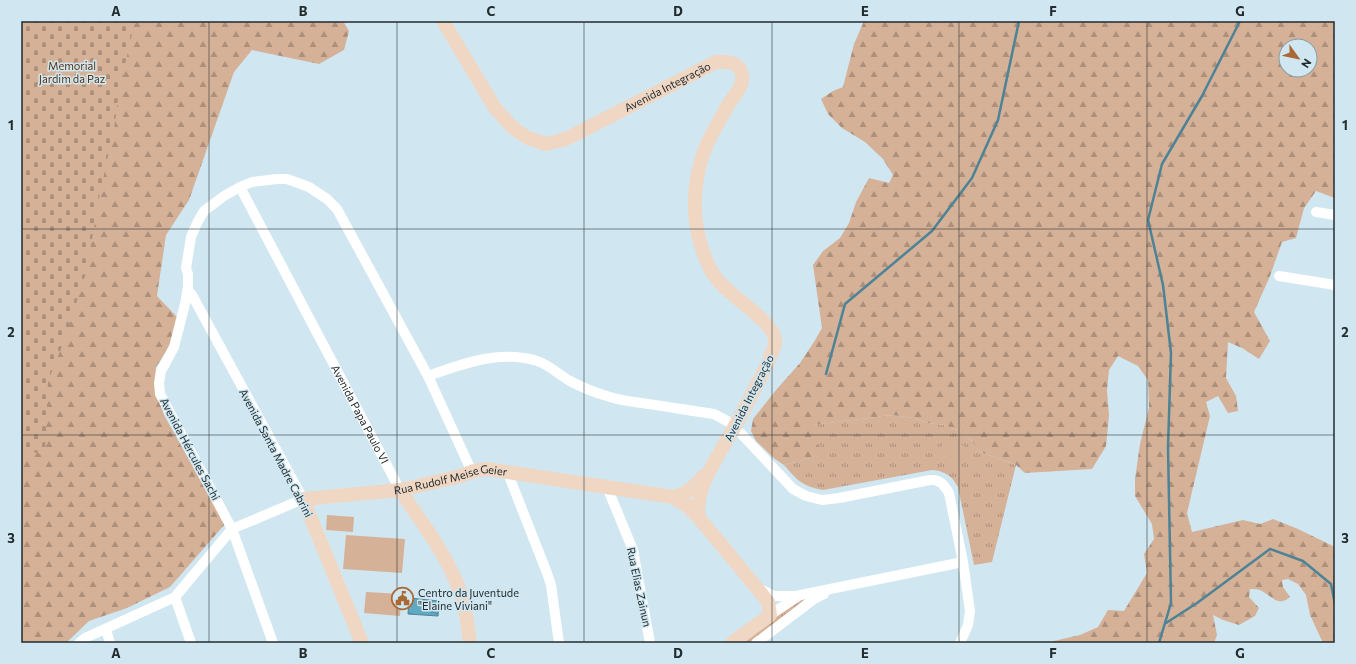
<svg xmlns="http://www.w3.org/2000/svg" width="1356" height="664" viewBox="0 0 1356 664" font-family="Commissioner,sans-serif">
<style>
.grass{fill:url(#grass-tufts)}
.forest{fill:url(#forest-firs);fill-rule:evenodd}
.cemetery{fill:url(#cemetery-stones)}
.garden{fill:#d5b198}
.water{fill:url(#water-ripples);stroke:#4d8396}
.lines{fill:none;stroke-linecap:round;stroke-linejoin:round}
.stream{stroke:#4d8396;stroke-width:2.5}
.street{stroke:#fff;stroke-width:10}
.secondary{stroke:#efd7c4;stroke-width:14}
.grid{fill:none;stroke:#222b2e;stroke-width:1;stroke-opacity:0.55}
.labels{text-anchor:middle;stroke-width:3;stroke-linejoin:round;paint-order:stroke}
.park-label{font-size:11px;fill:#573316;stroke:#d0e7f1}
.street-label{font-size:11px;fill:#222b2e;stroke:#d0e7f1}
.poi-label{font-size:11px;fill:#222b2e;stroke:#d0e7f1;text-anchor:start}
.neatline{fill:none;stroke:#222b2e;stroke-width:1.5}
.grid-label{font-size:13px;text-anchor:middle;font-weight:bold;fill:#222b2e}
</style>
<defs>
<pattern id="grass-tufts" width="24" height="20" patternUnits="userSpaceOnUse"><rect width="24" height="20" fill="#d5b198"/><path d="M3 7l-1-3M5 7V3M7 7l1-3M15 17l-1-3M17 17v-4M19 17l1-3" fill="none" stroke="#ac907c"/></pattern>
<pattern id="forest-firs" width="22" height="20" patternUnits="userSpaceOnUse"><rect width="22" height="20" fill="#d5b198"/><path d="M5 1l3.5 6h-7zM16 11l3.5 6h-7z" fill="#ac907c"/></pattern>
<pattern id="cemetery-stones" width="16" height="16" patternUnits="userSpaceOnUse"><rect width="16" height="16" fill="#d5b198"/><path d="M2 7V4a2 2 0 0 1 4 0v3zM10 15v-3a2 2 0 0 1 4 0v3z" fill="#ac907c"/></pattern>
<pattern id="water-ripples" width="26" height="14" patternUnits="userSpaceOnUse"><rect width="26" height="14" fill="#60a9c3"/><path d="M2 4q2-2 4 0t4 0M15 11q2-2 4 0t4 0" fill="none" stroke="#4f8a9f"/></pattern>
</defs>
<rect width="100%" height="100%" fill="#d0e7f1"/>
<path class="grass" d="M892,415l22,3 13,5 18,2 17,7 10,9 8,11 36,13 -24,97 -18,3 -16,-78c-6,-11 -13,-16 -26,-17l-109,20c-21,-4 -25,-9 -39,-25l35,-9 -7,-31z
M809,596l-58,47h-13l40,-31z"/>
<path class="forest" d="M21,21h322l6,10 -5,19 -25,14 -67,-14 -18,22 -45,128 -23,35 -9,61 20,21 -7,29 -14,21 -1,22 9,26 61,109 -55,63 -43,21 -38,13 -23,22h-45z
M864,21h471v177l-19,-7 -12,17 -8,30 -14,4 -12,34 -16,36 16,29 -11,18 -17,-11 -14,-6 -2,36 10,18 2,15 -10,2 -10,-17 -12,6 4,14 -23,97 5,19 51,-12 17,4 13,-5 25,10 37,18v96h-12l-13,-28 -4,-20 -8,-11 -10,-5 -6,1 1,7 7,10c-12,11 -19,-2 -30,-7 -3,-1 -7,-1 -10,-1l-1,8 10,11 -4,8 -16,9 -16,-5 -10,-5 4,20 -3,8h-169l35,-8 18,-8 10,-17 16,1 23,-38 -3,-19 10,-15 -2,-15 -17,-28v-17l5,-35 9,-36 -1,-28 -10,-14 -20,-10 -9,14 -2,21 2,24 -3,31 -14,23 -67,4 -9,-8 -36,-13 -8,-11 -10,-9 -17,-7 -18,-2 -13,-5 -22,-3 -79,10 7,31 -36,9 -9,-6 -19,-18 -5,-10 2,-12 23,-29 24,-27 14,-21 8,-14 -9,-63 10,-14 17,-13 9,-15 7,-21 13,-24 20,5 4,-8 -10,-16 -18,-17 -23,-14 -14,-14 -7,-15 12,-8 10,-4 11,-43zM1286,46h24v24h-24z"/>
<path class="cemetery" d="M21,21h116l-3,4 -15,66 -5,38 -15,68 -12,72 -22,70 -17,42 -3,74 -24,-6z"/>
<path class="garden" d="M948,436l20,13 -8,14 -20,-14z
M327,515l27,2 -1,15 -27,-2z
M346,535l59,4 -3,34 -59,-4z
M366,592l36,2 -2,22 -36,-3z"/>
<path class="water" d="M409,598l30,3 -1,15 -30,-2z"/>
<g class="lines">
<path class="stream" d="M826,374l19,-70 87,-73 40,-53 26,-58 21,-99
M1166,623l31,-20 73,-54 33,12 28,23 4,20
M1159,643l12,-40 -3,-156 3,-94 -8,-68 -15,-65 14,-56 40,-68 38,-75"/>
<g class="street">
<path id="s1" d="M240,187l160,303"/>
<path d="M1316,212l19,3"/>
<path d="M1279,276l56,9"/>
<path d="M428,376c34,-12 73,-27 109,-15 13,4 22,14 33,20 13,7 26,12 40,16 12,4 26,5 38,7 22,3 44,7 66,10l13,7 8,6 58,62 13,7 16,4 17,-2 91,-18c10,-1 14,5 19,13l14,69 7,49 -2,14 -8,18"/>
<path d="M507,471l40,102 4,12 8,58"/>
<path d="M607,487l26,63 17,93"/>
<path d="M760,589l14,7h22l167,-34"/>
<path d="M175,597l16,46"/>
<path d="M770,615l27,-18"/>
<path d="M106,629l4,14"/>
<path d="M79,643l6,-5 90,-41 57,-68 71,-30 -111,-204 -4,-5"/>
<path d="M273,643l-41,-114 -72,-135 -1,-11 2,-12 13,-24 11,-43 3,-18v-12l-2,-6 5,-31 7,-16 6,-10 20,-15 16,-9 12,-5 25,-3h10l22,8 18,12 10,10 91,167 44,96"/>
<path d="M756,643l58,-44 10,-5"/>
</g>
<g class="secondary">
<path id="s2" d="M443,21l52,87 18,20 15,10 18,6 20,-5 150,-77c14,-1 28,1 26,19 -1,8 -8,15 -12,21 -6,10 -12,21 -18,32 -12,21 -18,51 -17,75 0,21 9,53 21,69 11,17 63,46 59,65 -4,17 -13,32 -21,47 -8,16 -16,32 -26,48 -13,24 -34,52 -29,80"/>
<path d="M400,490c23,35 53,72 64,114 3,13 4,26 6,39"/>
<path d="M673,497c14,-2 22,-12 32,-22"/>
<path id="s3" d="M362,643l-59,-144 97,-9 57,-13 21,-7 9,-1 186,28 14,9 12,12 57,69 12,15 2,13 -38,28"/>
</g>
</g>
<path class="grid" d="M209,21v622M397,21v622M584,21v622M772,21v622M959,21v622M1147,21v622M21,229h1314M21,435h1314"/>
<defs>
<symbol id="civic-ring" viewBox="-11 -11 22 22"><circle r="9.5" fill="#d0e7f1" stroke="#aa6834" stroke-width="1.5"/><path d="M-.6-6.5H3V-4.5H.6V-3L4-1V1h2V6H-6V1h2V-1L-.6-3ZM-1.2 2.5V6h2.4V2.5Z" fill="#aa6834"/></symbol>
</defs>
<g fill-rule="evenodd">
<use href="#civic-ring" x="390" y="586" width="25" height="25"/>
</g>
<g class="labels">
<g class="park-label">
<text x="72" y="70">Memorial<tspan x="72" dy="13">Jardim da Paz</tspan></text>
</g>
<g class="street-label">
<text dy="4" stroke="none"><textPath href="#s2" startOffset="300">Avenida Integração</textPath></text>
<text transform="translate(749 398) rotate(-63)" y="4">Avenida Integração</text>
<text dy="4" stroke="none"><textPath href="#s1" startOffset="257">Avenida Papa Paulo VI</textPath></text>
<text transform="translate(190 449) rotate(62)" y="4">Avenida Hércules Sachi</text>
<text transform="translate(276 453) rotate(62)" y="4">Avenida Santa Madre Cabrini</text>
<text dy="4" stroke="none"><textPath href="#s3" startOffset="305">Rua Rudolf Meise Geier</textPath></text>
<text transform="translate(639 587) rotate(78)" y="4">Rua Elias Zainun</text>
</g>
<g class="poi-label">
<text x="418" y="597">Centro da Juventude<tspan x="418" dy="13">"Elaine Viviani"</tspan></text>
</g>
</g>
<rect width="1356" height="664" fill="none" stroke="#d0e7f1" stroke-width="44"/>
<g transform="translate(1298 58) rotate(123)"><circle r="19" fill="#d0e7f1" stroke="#8a9ca3"/>
<path d="M0-3L7 15L0 10L-7 15Z" fill="#aa6834"/>
<text y="-6" font-size="11" font-weight="bold" text-anchor="middle" fill="#222b2e">N</text>
</g>
<rect x="22" y="22" width="1312" height="620" class="neatline"/>
<g class="grid-label">
<text x="116" y="16">A</text>
<text x="303" y="16">B</text>
<text x="491" y="16">C</text>
<text x="678" y="16">D</text>
<text x="865" y="16">E</text>
<text x="1053" y="16">F</text>
<text x="1240" y="16">G</text>
<text x="11" y="130">1</text>
<text x="1345" y="130">1</text>
<text x="11" y="337">2</text>
<text x="1345" y="337">2</text>
<text x="11" y="543">3</text>
<text x="1345" y="543">3</text>
<text x="116" y="658">A</text>
<text x="303" y="658">B</text>
<text x="491" y="658">C</text>
<text x="678" y="658">D</text>
<text x="865" y="658">E</text>
<text x="1053" y="658">F</text>
<text x="1240" y="658">G</text>
</g>
</svg>
